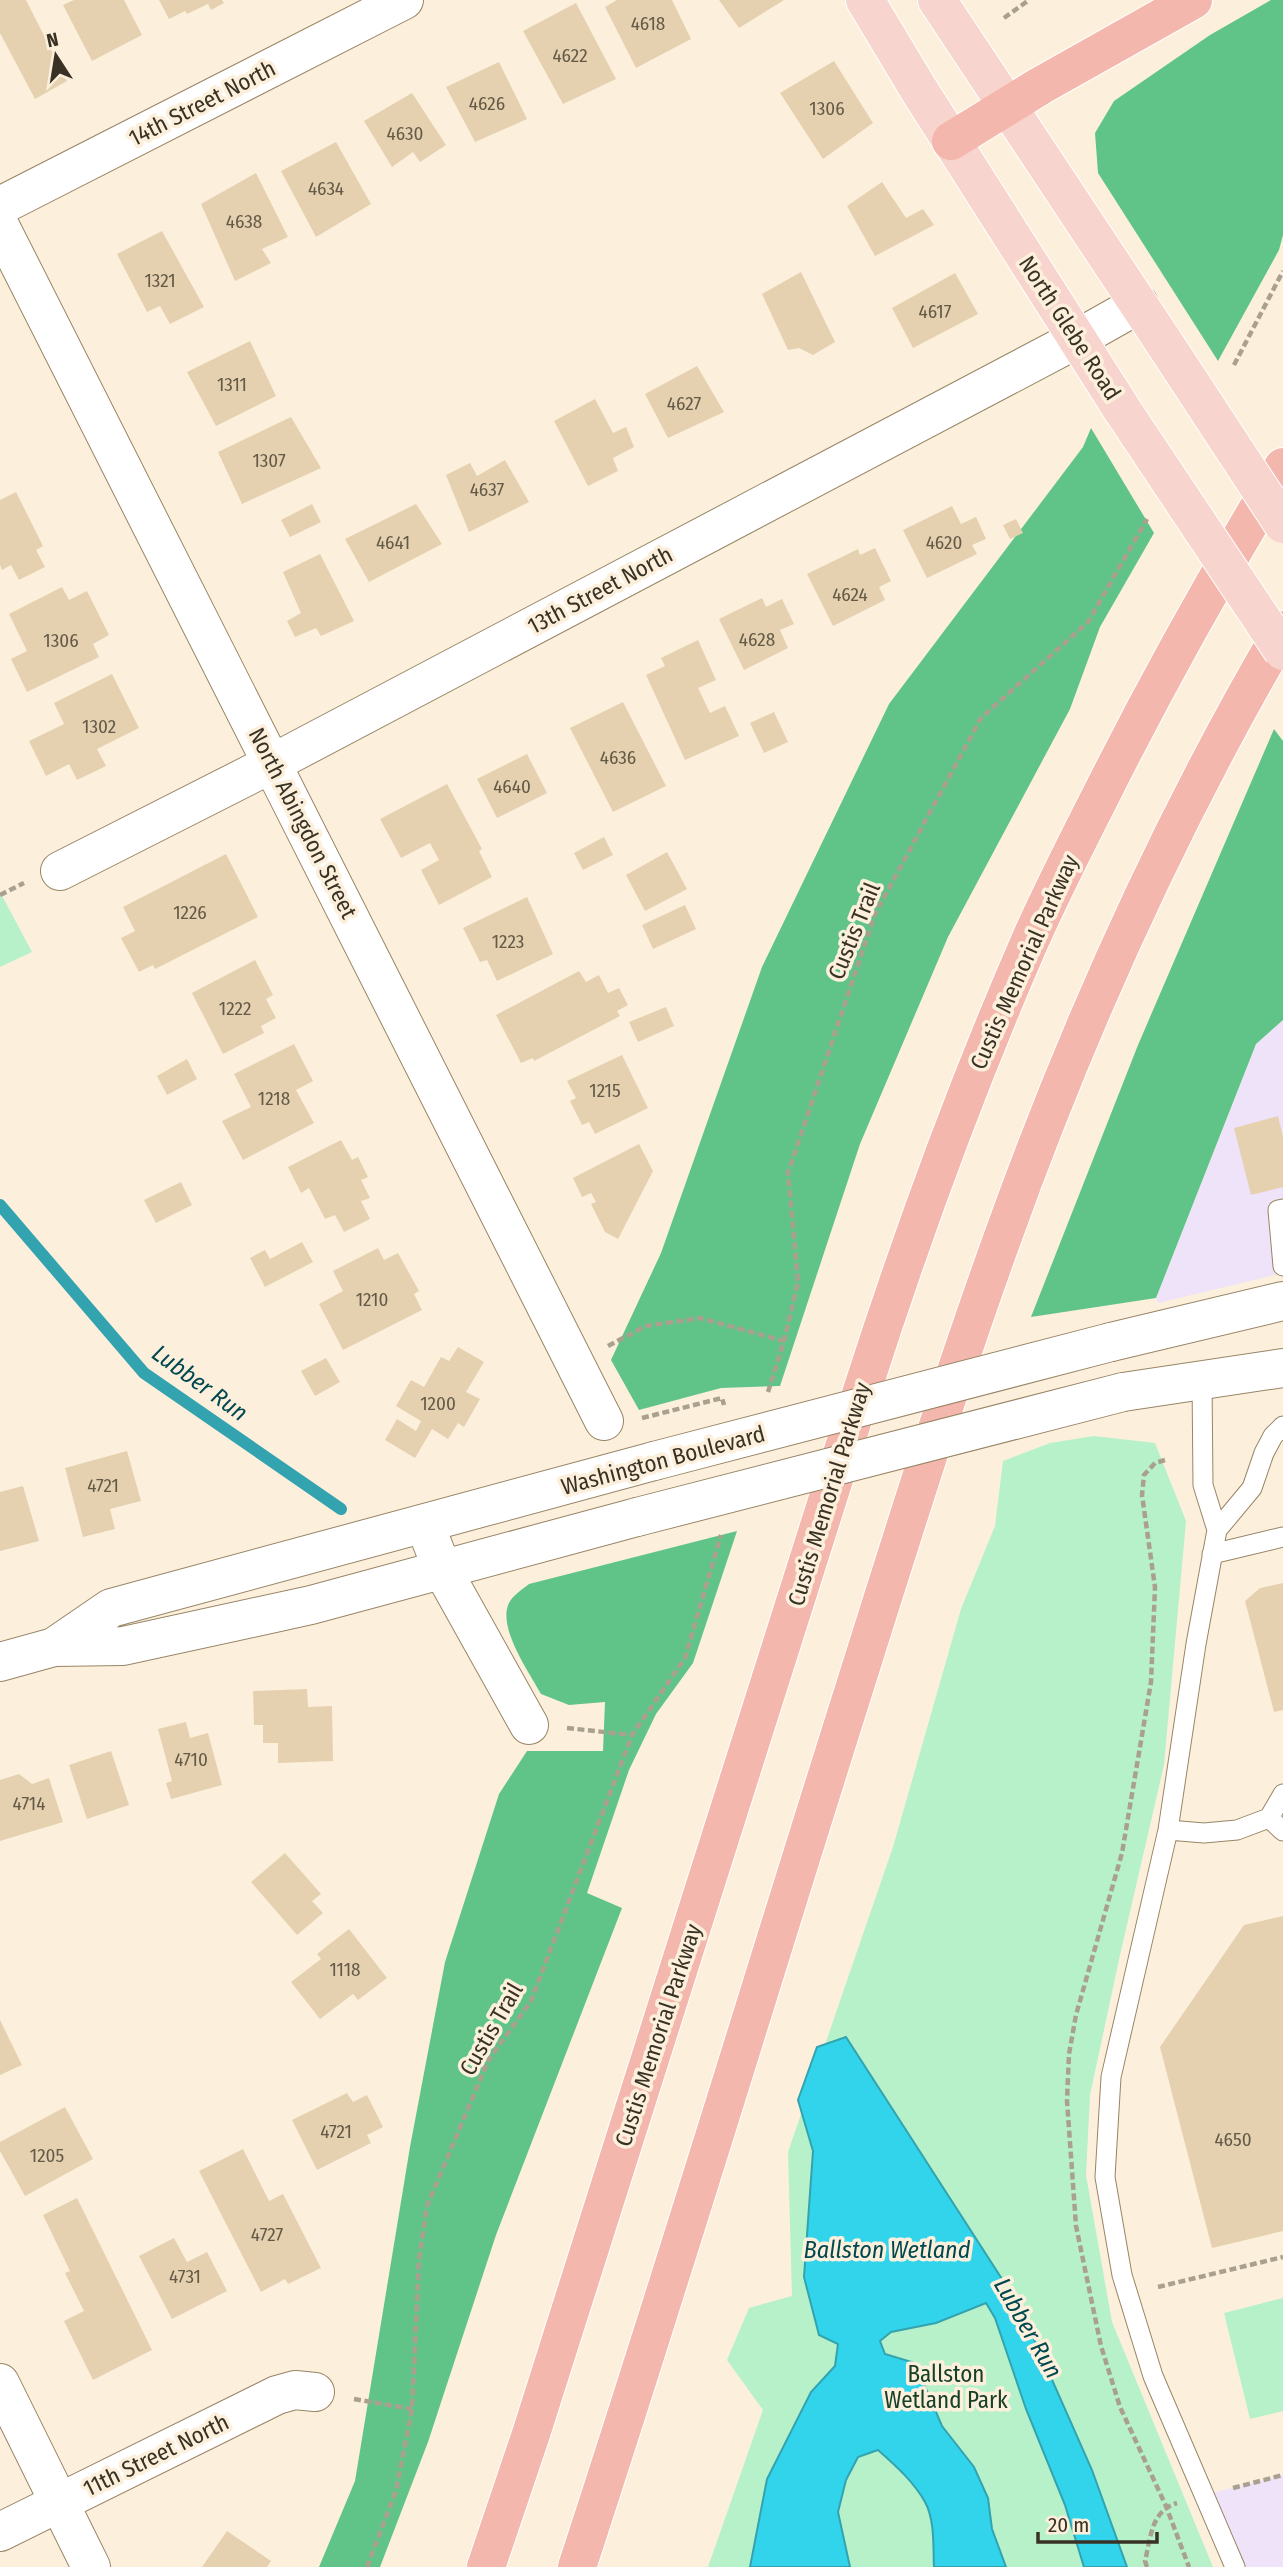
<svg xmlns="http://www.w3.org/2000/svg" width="1283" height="2567" viewBox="0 0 1283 2567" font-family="'Fira Sans Condensed',sans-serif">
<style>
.commercial{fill:#eee3f8}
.green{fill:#b6f1c9}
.forest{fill:#60c488}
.water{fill:#31d4eb;stroke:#33a3af;stroke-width:2}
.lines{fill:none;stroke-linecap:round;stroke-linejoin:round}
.stream{stroke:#33a3af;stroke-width:12}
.building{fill:#e5d1b0}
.service-casing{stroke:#988566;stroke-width:21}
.minor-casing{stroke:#988566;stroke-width:40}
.secondary-casing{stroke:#988566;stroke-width:40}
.primary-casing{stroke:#fff;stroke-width:40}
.motorway-casing{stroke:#fff;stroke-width:40}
.path{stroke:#aaa08f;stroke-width:4.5;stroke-dasharray:7 3.5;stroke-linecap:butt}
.service{stroke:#fff;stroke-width:19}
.minor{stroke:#fff;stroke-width:38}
.secondary{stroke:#fff;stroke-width:38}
.primary{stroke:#f8d4ce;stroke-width:38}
.motorway{stroke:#f4b7ad;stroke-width:38}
.secondary-bridge-casing{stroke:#988566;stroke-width:40;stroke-linecap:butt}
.primary-bridge-casing{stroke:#fff;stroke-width:40;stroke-linecap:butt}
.secondary-bridge{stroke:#fff;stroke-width:38}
.primary-bridge{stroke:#f8d4ce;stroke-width:38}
.labels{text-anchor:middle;stroke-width:7;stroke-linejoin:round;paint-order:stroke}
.number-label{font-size:19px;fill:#645a47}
.street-label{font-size:23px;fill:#393224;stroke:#fcf0dc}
.park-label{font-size:23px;fill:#164027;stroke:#fcf0dc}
.water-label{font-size:24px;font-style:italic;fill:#004750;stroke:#fcf0dc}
</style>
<rect width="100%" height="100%" fill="#fcf0dc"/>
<path class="commercial" d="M1283,1020v253l-125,30 -2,-5 100,-254z
M1283,2475v92h-48l-31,-72z"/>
<path class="green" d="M0,892l32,60 -32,15z
M1094,1436l61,7 31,78 -22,244 -44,190 -30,140 -4,80 26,147 101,245h-505l55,-157 -36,-50 22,-52 43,-12 -4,-144 105,-305 68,-238 34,-83 8,-65 47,-18z
M1283,2298v113l-33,8 -26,-106z"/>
<path class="forest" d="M1271,0h12v235l-4,15 -61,111 -120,-188 -3,-40 19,-32 96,-66z
M1091,428l63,105 -54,94 -30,82 -122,228 -88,207 -80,242 -59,2 -82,22 -28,-50 50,-107 101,-286 127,-263 194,-257z
M1274,729l9,12v279l-27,24 -100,254 -125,19 107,-272z
M737,1531l-44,132 -37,51 -27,56 -42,123 35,15 -126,327 -68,207 -48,125h-61l36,-86 55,-334 35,-185 54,-168 28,-43h76l2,-49 -36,3 -28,-11c-12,-22 -44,-67 -32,-91 3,-7 14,-14 20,-19z"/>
<path class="water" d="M846,2037l156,242 -3,16 7,14 17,5 69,156 35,97h-43l-19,-62 -39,-96 -31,-91 -9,-15 -50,20 -45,9 -11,9 5,13 30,9 27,63 32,41 14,31 4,31 14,38h-72c-1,-20 1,-47 -9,-65 -11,-20 -30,-37 -47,-52l-20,7 -12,23 -8,32 12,55h-100l17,-88 44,-87 24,-26 3,-22 -19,-9 -15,-58 9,-126 -15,-51 19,-53z"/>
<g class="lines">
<path class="stream" d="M0,1205l144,168 197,136"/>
</g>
<path class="building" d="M0,0h26l41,81 -32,18 -35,-66z
M74,0h50l18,35 -50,26 -29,-56z
M159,0h63l2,3 -13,7 -3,-6 -21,10 -2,-3 -16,8z
M617,0h55l19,39 -55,29 -31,-61z
M719,0h65l-45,28z
M576,3l40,76 -53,25 -40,-73z
M834,61l39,62 -50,36 -43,-66z
M499,62l28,57 -52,23 -29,-55z
M412,93l34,52 -26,17 -7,-10 -21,15 -28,-46z
M336,142l35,62 -55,33 -35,-66z
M256,173l32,64 -26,12 9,14 -36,18 -34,-77z
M882,182l24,36 17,-9 11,16 -59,31 -28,-50z
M162,231l42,76 -34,17 -10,-18 -13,6 -30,-58z
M801,272l34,70 -22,13 -14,-7 -11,2 -26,-56z
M955,273l23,41 -65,34 -21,-40z
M250,341l26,55 -60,30 -29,-54z
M697,366l27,46 -56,26 -23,-44z
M595,399l18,34 13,-6 8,20 -21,11 5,13 -30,15 -34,-65z
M291,417l30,51 -79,36 -24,-52z
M505,460l24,42 -60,30 -23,-57 24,-12 7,13z
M16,492l27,54 -7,4 9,17 -26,13 -8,-15 -9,5 -2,-5v-65z
M312,504l9,18 -31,15 -9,-17z
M416,504l26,40 -73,38 -24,-43z
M952,506l9,18 15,-7 10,22 -14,6 5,9 -50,24 -24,-48z
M1016,519l7,14 -13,6 -7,-14z
M875,548l16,33 -12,6 6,13 -52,26 -26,-52 51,-25 2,6z
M320,554l34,67 -33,15 -5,-8 -21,9 -8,-16 14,-8 -18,-41z
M62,587l7,13 18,-9 22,44 -16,9 6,13 -72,35 -16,-33 16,-8 -18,-37z
M762,598l4,9 16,-8 12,25 -14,6 8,18 -44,22 -25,-51z
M698,640l18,40 -18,8 12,25 15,-7 14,30 -54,24 -39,-85 19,-9 -4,-8z
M112,674l27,54 -42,21 9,17 -29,14 -8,-16 -23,12 -17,-35 35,-17 -10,-21z
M623,702l43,84 -53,26 -43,-84z
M774,712l14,30 -24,11 -14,-30z
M527,754l20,39 -50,25 -20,-39z
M447,784l35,65 -3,2 13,26 -53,28 -18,-35 18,-10 -9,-17 -29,15 -21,-39z
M604,837l9,18 -30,15 -9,-17z
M667,852l20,37 -42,22 -19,-36z
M226,854l32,63 -103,52 -2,-4 -14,7 -18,-34 14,-7 -12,-24z
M527,897l26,57 -56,27 -10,-21 -7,2 -17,-34z
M685,905l11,24 -43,20 -11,-24z
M255,960l18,35 -7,4 10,19 -15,8 3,7 -41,21 -31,-61z
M579,971l7,11 13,-7 9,18 11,-5 9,17 -11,6 3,5 -86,45 -1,-3 -12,5 -25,-48z
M666,1007l8,19 -36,16 -9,-20z
M294,1044l19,37 -17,9 18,33 -71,37 -21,-39 29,-14 -17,-33z
M622,1055l26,53 -53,26 -6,-12 -7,3 -12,-24 6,-3 -9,-17z
M187,1059l10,20 -30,16 -10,-19z
M1278,1116l5,21v50l-32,8 -17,-67z
M341,1140l11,20 6,-3 10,20 -7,3 9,18 -9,3 9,18 -26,13 -9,-17 -10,4 -16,-31 -8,5 -13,-26z
M639,1144l14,27 -35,68 -13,-7 -14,-28 5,-2 -5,-9 -9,4 -9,-19z
M181,1182l11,23 -36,18 -12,-23z
M302,1242l11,20 -48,25 -15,-29 15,-8 5,9z
M378,1248l6,12 14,-7 21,38 -5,3 8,16 -79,40 -24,-46 24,-13 -10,-20z
M458,1347l26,15 -18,30 14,7 -16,28 -6,-4 -10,16 -16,-10 -17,29 -30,-18 12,-21 19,12 5,-10 -25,-15 15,-26 13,7 17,-30 8,4z
M326,1358l14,24 -25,14 -14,-25z
M127,1451l14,50 -31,8 5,20 -32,8 -18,-69z
M23,1486l16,55 -39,10v-59z
M1283,1583v127l-9,2 -29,-111 15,-13z
M307,1689l1,18 24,-1 1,55 -55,2v-20h-15v-18h-9l-1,-34z
M186,1722l4,16 18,-5 14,52 -51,14 -5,-16 6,-2 -14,-52z
M111,1751l18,54 -42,14 -18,-54z
M19,1774l13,10 17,-6 14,44 -63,19v-61z
M285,1853l36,41 -9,7 11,12 -26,22 -46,-53z
M1283,1916v315l-71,17 -52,-201 84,-122z
M349,1929l38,49 -29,22 -5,-6 -33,25 -29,-37 30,-23 -4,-5z
M0,2020l22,45 -22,10z
M347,2093l6,9 14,-7 16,32 -16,8 4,8 -54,27 -25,-50z
M65,2107l28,52 -68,37 -25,-45v-9z
M243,2149l26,52 14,-7 38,74 -33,16 -3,-5 -24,13 -62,-121z
M77,2198l75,152 -59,30 -29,-59 20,-10 -19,-38 5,-2 -27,-56z
M174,2238l13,24 20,-10 20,39 -55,28 -33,-63z
M227,2531l44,30 -4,6h-65z"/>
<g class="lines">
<defs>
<path id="service" d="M1283,1209l-5,1 5,56
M1202,1380l1,105 14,45
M1212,1554l71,-17
M1269,1818l14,13
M1168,1830l36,3 33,-3 32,-12 14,-24
M1235,2567l-82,-191 -31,-101 -17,-98 6,-100 57,-247 28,-186 21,-114 35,-42 12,-35 9,-17 10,-10"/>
<path id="minor" d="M0,206l404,-206
M0,226l604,1195
M60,871l213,-108 804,-424 62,-35
M425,1525l18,46 86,154
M0,2383l91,184
M0,2532l277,-137 18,-5 20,2"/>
<path id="secondary" d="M1111,1342l172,-41
M1123,1392l160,-24
M54,1647l57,-39 543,-147
M0,1662l54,-15 69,-1 188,-41 326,-88"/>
<path id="primary" d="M865,0l54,90 204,321
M937,0l226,341"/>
<path id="motorway" d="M951,141l89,-55 153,-86
M486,2567l45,-133 330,-1040c49,-153 104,-304 168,-451 22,-50 47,-99 72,-148 56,-112 117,-221 182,-328
M577,2567c96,-292 185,-587 278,-881 47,-149 93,-297 146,-444 75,-210 169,-419 282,-612"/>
</defs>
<use href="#service" class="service-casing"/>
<use href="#minor" class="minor-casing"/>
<use href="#secondary" class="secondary-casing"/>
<use href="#primary" class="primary-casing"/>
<use href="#motorway" class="motorway-casing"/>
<path class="path" d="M1004,18l25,-18
M1234,365l49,-94
M0,895l24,-12
M608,1346l38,-20 54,-8 84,23
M768,1392l16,-51 14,-59 -10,-109 87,-259 106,-196 107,-96 59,-103
M642,1418l80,-20 2,7
M1165,1460l-10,3 -11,12 -2,20 13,92 -4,95 -29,171 -46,162 -7,39 -2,47 9,125 25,120 19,61 46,99 23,61
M567,1728l65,7
M1158,2287l125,-30
M354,2399l58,10
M1233,2488l50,-13
M367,2567l29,-76 16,-82 7,-150 8,-53 61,-145 43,-60 101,-266 53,-77 36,-123
M1147,2567l-2,-6c6,-24 6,-50 32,-58"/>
<use href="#service" class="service"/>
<use href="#minor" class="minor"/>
<use href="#secondary" class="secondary"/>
<use href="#primary" class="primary"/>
<use href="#motorway" class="motorway"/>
<defs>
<path id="secondary-bridge" d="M654,1461l457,-119
M637,1517l486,-125"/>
<path id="primary-bridge" d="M1163,341l120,183
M1123,411l160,240"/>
</defs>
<use href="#secondary-bridge" class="secondary-bridge-casing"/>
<use href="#primary-bridge" class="primary-bridge-casing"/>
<use href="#secondary-bridge" class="secondary-bridge"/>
<use href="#primary-bridge" class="primary-bridge"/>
</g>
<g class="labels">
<g class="number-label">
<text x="648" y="30">4618</text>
<text x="570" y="62">4622</text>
<text x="487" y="110">4626</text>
<text x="827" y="115">1306</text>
<text x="405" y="140">4630</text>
<text x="326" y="195">4634</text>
<text x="244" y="228">4638</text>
<text x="160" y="287">1321</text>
<text x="935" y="318">4617</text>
<text x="232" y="391">1311</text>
<text x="684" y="410">4627</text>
<text x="269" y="467">1307</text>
<text x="487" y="496">4637</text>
<text x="393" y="549">4641</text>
<text x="944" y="549">4620</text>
<text x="850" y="601">4624</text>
<text x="757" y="646">4628</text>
<text x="61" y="647">1306</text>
<text x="99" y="733">1302</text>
<text x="618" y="764">4636</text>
<text x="512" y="793">4640</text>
<text x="190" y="919">1226</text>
<text x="508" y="948">1223</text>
<text x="235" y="1015">1222</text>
<text x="605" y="1097">1215</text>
<text x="274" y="1105">1218</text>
<text x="372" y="1306">1210</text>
<text x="438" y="1410">1200</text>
<text x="103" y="1492">4721</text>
<text x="191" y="1766">4710</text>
<text x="29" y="1810">4714</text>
<text x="345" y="1976">1118</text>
<text x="336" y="2138">4721</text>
<text x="1233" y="2146">4650</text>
<text x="47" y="2162">1205</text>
<text x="267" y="2241">4727</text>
<text x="185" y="2283">4731</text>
</g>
<g class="street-label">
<text transform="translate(202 103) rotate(-27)" y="8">14th Street North</text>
<text transform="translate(1070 328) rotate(57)" y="8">North Glebe Road</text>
<text transform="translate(600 590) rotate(-28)" y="8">13th Street North</text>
<text transform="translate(303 823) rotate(63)" y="8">North Abingdon Street</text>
<text transform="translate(854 931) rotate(-68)" y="8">Custis Trail</text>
<text transform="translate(1024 962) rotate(-66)" y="8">Custis Memorial Parkway</text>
<text transform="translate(663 1460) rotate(-15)" y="8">Washington Boulevard</text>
<text transform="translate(829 1494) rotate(-73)" y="8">Custis Memorial Parkway</text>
<text transform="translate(491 2029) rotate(-60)" y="8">Custis Trail</text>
<text transform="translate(658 2035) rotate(-72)" y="8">Custis Memorial Parkway</text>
<text transform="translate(156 2455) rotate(-26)" y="8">11th Street North</text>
</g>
<g class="park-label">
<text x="946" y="2382">Ballston<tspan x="946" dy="26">Wetland Park</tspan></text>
</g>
<g class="water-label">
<text transform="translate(200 1383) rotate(36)" y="8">Lubber Run</text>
<text x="887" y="2258">Ballston Wetland</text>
<text transform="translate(1028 2328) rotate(60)" y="8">Lubber Run</text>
</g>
</g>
<g transform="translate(56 56) rotate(348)" stroke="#fcf0dc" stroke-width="5" paint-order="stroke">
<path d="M0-5L12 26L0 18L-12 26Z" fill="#393224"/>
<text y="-10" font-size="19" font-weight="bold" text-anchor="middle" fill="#393224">N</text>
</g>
<path d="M1038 2532v10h119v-10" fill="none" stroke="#393224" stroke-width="3.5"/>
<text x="1048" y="2532" font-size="21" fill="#393224" stroke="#fcf0dc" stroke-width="5" paint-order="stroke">20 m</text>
</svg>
